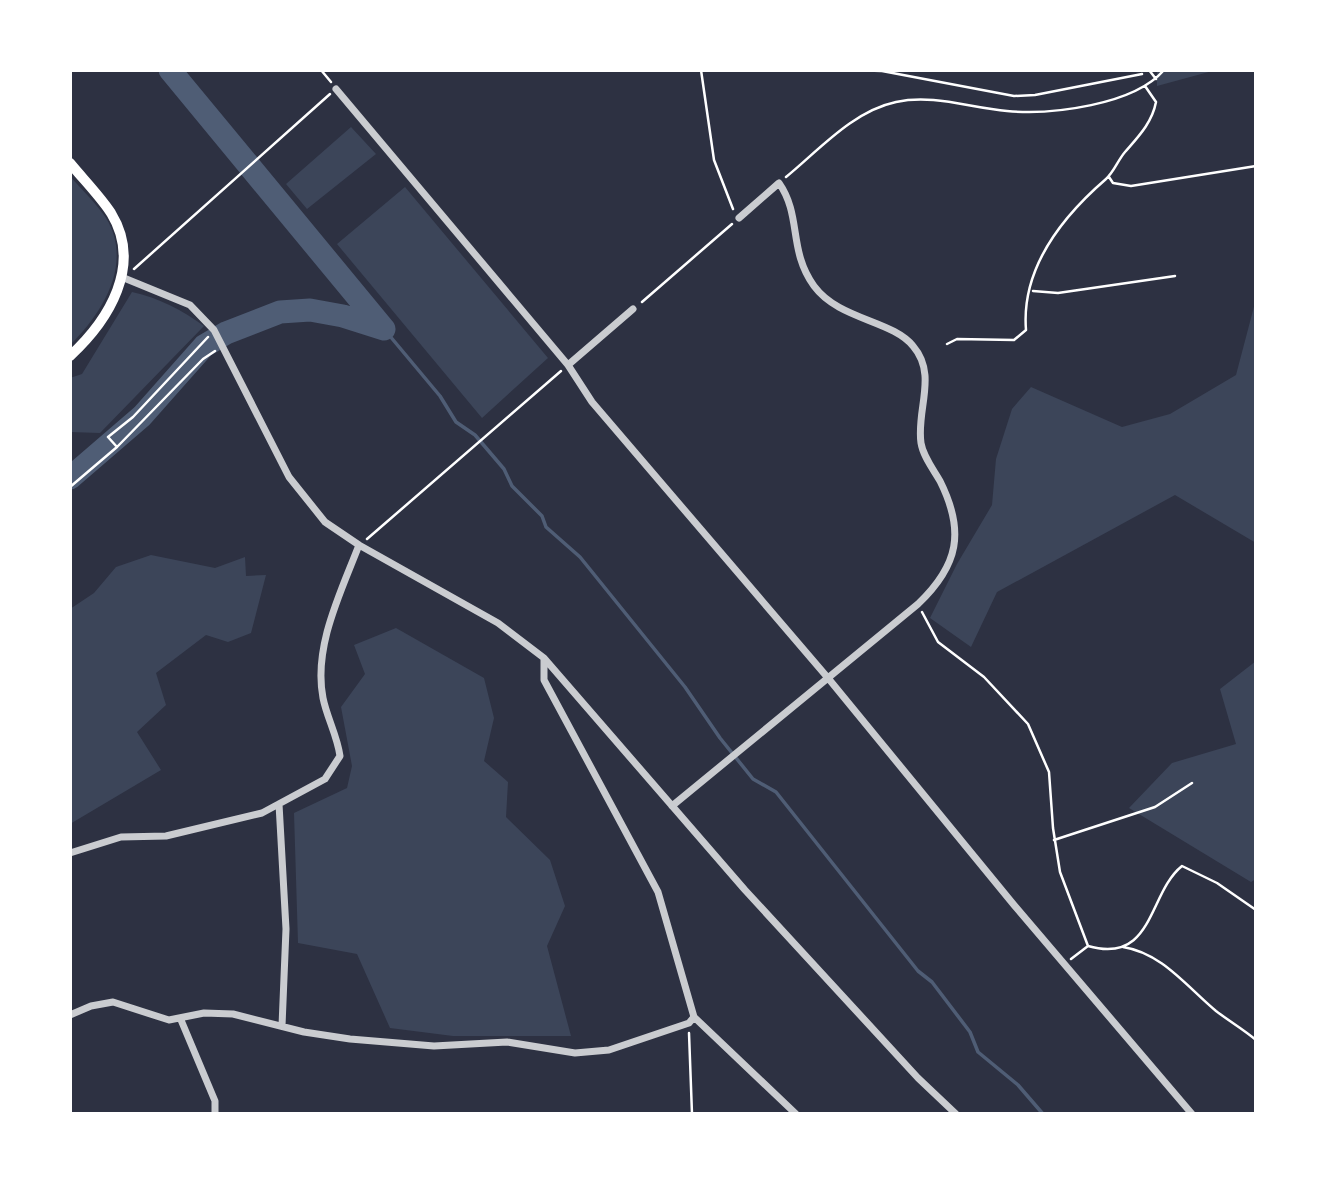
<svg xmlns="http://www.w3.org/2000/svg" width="1326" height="1184" viewBox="0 0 1326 1184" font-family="Figtree,sans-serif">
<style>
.green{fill:#3c4559}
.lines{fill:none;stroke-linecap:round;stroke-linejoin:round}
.stream{stroke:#4f5d75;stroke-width:3.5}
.river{stroke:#4f5d75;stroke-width:23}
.path{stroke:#fff;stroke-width:2.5}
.minor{stroke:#caccd0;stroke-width:7}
.secondary{stroke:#fff;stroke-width:10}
</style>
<rect width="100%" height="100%" fill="#2d3142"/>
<path class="green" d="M1157,70h59l-59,16z
M351,127l25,27 -69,55 -21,-25z
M70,176c11,13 26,27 36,42 28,45 -4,96 -36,127z
M405,187l143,171 -66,60 -145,-174z
M132,292c27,6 50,18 72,34l-104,107 -30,-1v-54l12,-4z
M1256,299v244l-81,-48 -178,97 -26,55 -41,-29 27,-54 35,-59 4,-46 16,-50 19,-22 91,40 48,-13 66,-39z
M151,555l64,13 30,-11 1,19 20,-1 -15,58 -23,9 -22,-7 -50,38 10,32 -29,27 24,38 -91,54v-215l24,-16 22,-26z
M396,628l88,50 10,40 -10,43 24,21 -2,35 44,43 15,46 -18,40 24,90h-118l-63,-8 -33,-74 -59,-11 -4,-130 53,-25 5,-22 -11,-59 24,-33 -11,-29z
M1256,661v218l-5,3 -122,-74 43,-45 64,-19 -16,-55z"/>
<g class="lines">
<path class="stream" d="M384,329l56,67 16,26 19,13 29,34 8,17 30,30 4,11 34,30 105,130 35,51 33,41 23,13 142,179 14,11 38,50 8,20 40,33 25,29"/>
<path class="river" d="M170,70l214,259
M70,478l72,-62 62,-70 22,-13 54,-21 30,-2 33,6 41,13"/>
<path class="path" d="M321,70l10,12
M701,70l13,90 19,49
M852,70l30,1 132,25 21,-1 107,-21
M1149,70l7,9
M786,177c33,-27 67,-66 110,-75 38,-8 74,6 111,9 45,4 127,-6 157,-41
M1109,177l4,6 18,3 125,-20
M134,269l196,-175
M1033,291l25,2 117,-17
M642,302l90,-78
M947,344l10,-5 57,1 12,-10c-5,-62 36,-113 80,-151 8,-7 12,-19 19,-27 13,-15 27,-29 31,-50l-11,-16
M117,447l-9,-10 25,-20 75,-80
M70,487l47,-40 86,-88 12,-8
M367,539l194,-168
M922,612l16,30 46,35 44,47 21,48 4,56 7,44 28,74
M1054,840l101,-33 37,-24
M1088,946c66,19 60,-53 94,-80l35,17 39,27
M1123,947c39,6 64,40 93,64 13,10 27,18 40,29
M1071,959l17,-13
M689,1033l3,81"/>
<path class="minor" d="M336,89l232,276 24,37 236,276 186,227 178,209
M124,278l66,27 24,25 75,147 36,45 34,23 139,78 46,35 201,232 173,188 38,36
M568,365l65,-56
M544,659v21l114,212 36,125 102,97
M279,804l7,125 -4,97
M672,806l246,-202c41,-39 47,-73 22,-123 -7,-12 -17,-25 -19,-38 -5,-33 17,-68 -8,-97 -21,-26 -74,-26 -99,-60 -26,-36 -12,-70 -35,-103l-40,35
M70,853l51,-16 45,-1 96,-23 63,-34 15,-23c-3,-21 -13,-38 -17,-58 -10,-51 18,-106 36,-153
M70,1015l21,-9 22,-4 56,18 35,-7 29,1 71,18 46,7 84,7 73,-4 68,11 34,-3 80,-27 5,-6
M181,1020l34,81v13"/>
<path class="secondary" d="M70,163c13,16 30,33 41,50 32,52 -2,107 -41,143"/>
</g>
<rect width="1326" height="1184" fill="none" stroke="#ffffff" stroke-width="144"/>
</svg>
